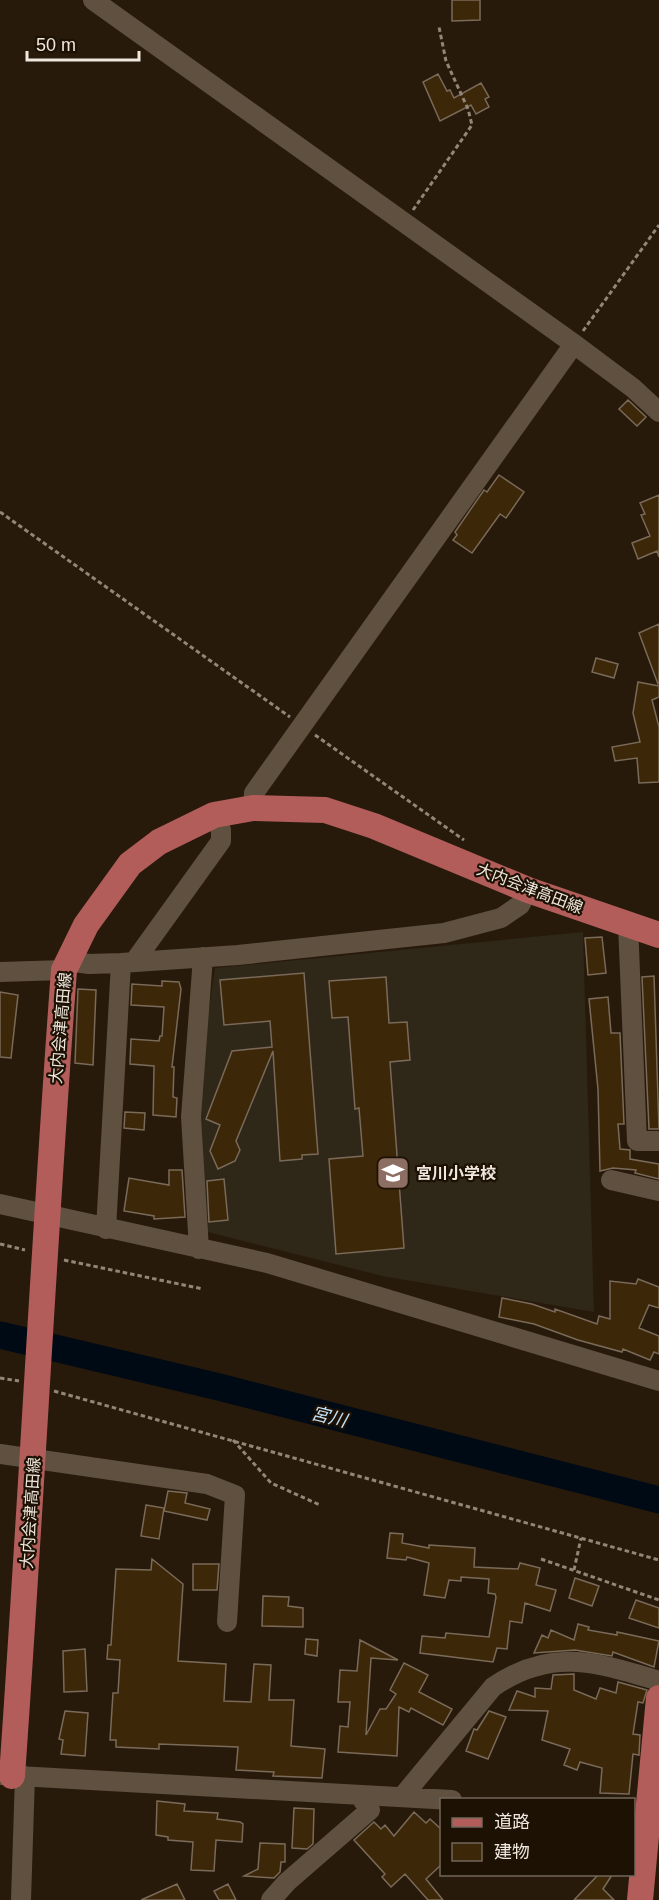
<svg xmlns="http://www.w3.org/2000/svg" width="659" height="1900" viewBox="0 0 659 1900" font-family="Arial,'Noto Sans JP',sans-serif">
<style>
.commercial{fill:#2f2717}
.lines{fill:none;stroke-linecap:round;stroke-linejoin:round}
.river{stroke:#000a15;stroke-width:27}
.building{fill:#3d2709;stroke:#7a6a59;stroke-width:1.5}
.path{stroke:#908679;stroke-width:3;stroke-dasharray:4.5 3;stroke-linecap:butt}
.minor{stroke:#5f503f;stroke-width:20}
.major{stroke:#b35d5b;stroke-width:26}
.labels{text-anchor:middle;stroke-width:4.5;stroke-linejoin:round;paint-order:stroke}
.street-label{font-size:16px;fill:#f0e8de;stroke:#1d1103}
.poi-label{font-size:16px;font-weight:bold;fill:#f0e8de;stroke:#1d1103;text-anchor:start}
.water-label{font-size:18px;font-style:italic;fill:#c2e3fb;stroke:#1d1103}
</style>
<rect width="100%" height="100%" fill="#271a0b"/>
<path class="commercial" d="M583,932l11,380 -212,-36 -182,-46 -7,-113 22,-149z"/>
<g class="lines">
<path class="river" d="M0,1335l219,52 440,113"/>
</g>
<path class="building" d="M452,0h28v20l-28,1z
M438,74l9,17 3,-1 4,8 27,-15 8,14 -4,2 4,8 -13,7 -5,-9 -31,16 -17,-39z
M628,400l18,17 -9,9 -18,-17z
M499,475l25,17 -18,26 -6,-4 -28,39 -19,-13 4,-5 -2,-3 29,-42 3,2z
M659,495v62l-2,-6 -19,8 -6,-16 18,-7 -9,-21 4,-1 -5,-11z
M659,624v60h-1l-19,-51z
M596,658l22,6 -4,14 -22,-6z
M638,682l21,4v11l-7,3 7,27v55l-20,1 -2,-25 -22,3 -3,-14 28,-5 -7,-29z
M602,937l4,36 -18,2 -3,-37z
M304,973l14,181 -16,1v4l-22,2 -7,-110 -37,90 4,9 -5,11 -17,8 -8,-18 10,-26 -14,-6 26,-68 40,-4 -2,-26 -46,4 -4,-45z
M654,976l5,153h-10l-7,-152z
M386,977l3,46 18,-1 3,38 -20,2 14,186 -68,6 -7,-95 34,-3 -4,-48 -4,1 -7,-92 -16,1 -3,-37z
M162,981l17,1 2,7 -9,78h2l-1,30 4,1 -1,19 -23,-2 1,-49 -24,-2 1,-25 28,2 1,-5h2l2,-29 -33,-2 1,-21 30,2z
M78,989l18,1 -3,75 -18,-2z
M0,992l18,3 -7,63 -11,-1z
M608,997l3,36h9l4,91h-6l2,25 10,1v9l29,5v15l-24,-6 1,-3 -23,-2 -13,3 -2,-82 -9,-90z
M125,1112l20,1 -1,17 -20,-2z
M169,1170h13l3,47 -31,2v-3l-30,-5 5,-33 40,7z
M224,1179l4,41 -19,2 -2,-41z
M638,1279l21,8v21l-10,-3 -10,23 20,8v18l-5,-2 -4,8 -27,-11 -1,3 -44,-12 -44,-16 -35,-7 3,-19 30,6 23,8v-3l42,15 2,-8 11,3v-38l26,3z
M168,1491l19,2 -2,10 25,6 -3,11 -43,-9z
M146,1505l18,3 -5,31 -18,-3z
M390,1533l13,1 -1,9 27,5v-3l46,3 -1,19 44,2 2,-6 20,5 -4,17 20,5 -6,21 -25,-8 -3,20 -12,-2 -3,28 -10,-1 -4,14 -73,-9 2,-17 23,2 1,-5 43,4 7,-40 -1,-3 -7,-1 1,-14 -28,-2v4l-12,-1 -4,18 -21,-3 5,-32 -22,-6 -1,3 -19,-2z
M152,1559l31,25 -5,77 48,3 -2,37 27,1 3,-38 17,1 -2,35h25l-3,46 34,3 -3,29 -49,-2 1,-4 -38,-2 2,-23 -79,-3v5l-43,-2v-7h-6l3,-47h5l2,-33 -13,-1 1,-14h3l5,-76 35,1z
M193,1564h26l-2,26h-24z
M575,1578l24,8 -7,20 -23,-8z
M263,1596l26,1 -1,9 15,2v19l-41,-1z
M636,1600l23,8v20l-30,-10z
M578,1624l11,3 -1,3 29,5v-3l42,9 -5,26 -41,-15 -1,4 -37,-6 -41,3 8,-18 6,3 3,-8 23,10z
M306,1639l12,1 -1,16 -12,-2z
M360,1640l38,20 -27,-2 -5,77 14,-26h6l10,-15 -6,-4 14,-27 24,12 -9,17 33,17 -9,16 -32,-17 -2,4 -10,-5 -2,49 -59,-4 2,-26 8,1 2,-25h-12l2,-32 17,1z
M85,1649l2,42 -23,1 -1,-41z
M574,1674v16l22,9 4,-11 16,5 2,-11 29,8 -4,13 -5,-1 -5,32 7,1 -1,20 -6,-1 -4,40 -29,-1 2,-25 -22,-6 -3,8 -13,-5 6,-16 -28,-9 6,-29 -39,-1 8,-19 18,6v-9l16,1 2,-14z
M65,1711l23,2 -3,43 -24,-2 2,-14 -4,-1z
M489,1711l17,6 -18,42 -22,-8 8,-22 3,1z
M157,1801l28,3 -1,7 34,2 -1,6 23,3 3,2 -1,18 -26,-2 -2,31 -23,-1 2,-28 -25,-2v-3l-12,-2z
M294,1808l20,1 -1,35 -6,5 -15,-1z
M414,1812l12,11 4,-4 11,10v36l-15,14 17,21h-15l-23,-26 -14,13 -9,-10 3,-3 -31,-34 20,-18 7,7 4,-4 9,11z
M260,1843l25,1v18h-4l-1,10 -6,6 -30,-2 14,-7z
M598,1875h14l-9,14 11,11h-40z
M177,1884l8,16h-44z
M228,1884l8,16h-17l-5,-9z"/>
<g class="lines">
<path class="path" d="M413,210l59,-85 -4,-16 -22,-48 -7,-34
M583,331l76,-106
M0,512l290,205
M315,735l149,105
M0,1244l25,6
M64,1260l139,29
M0,1378l19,3
M54,1391l605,169
M233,1440l38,43 49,22
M541,1559l118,41
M574,1570l7,-32"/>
<path class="minor" d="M93,0l481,344 59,44 26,24
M253,808l1,-15 320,-449
M628,924l9,217h22
M67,961l22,3 32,-1 117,-8 206,-22 57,-15 19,-13 8,-15
M134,962l87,-121v-11l-7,-15
M0,972l64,-2
M611,1180l48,11
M0,1204l267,59 392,118
M106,1229l15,-266
M199,1249l-8,-132 12,-160
M0,1454l207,30 28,11 -8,127
M0,1775l452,25
M402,1797l91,-110c58,-40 103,-25 166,-6
M21,1900l4,-124
M271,1900l16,-18 83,-72 -11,-15"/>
<path class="major" d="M12,1776c19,-269 32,-538 52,-806l22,-45 44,-61 29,-22 55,-27 39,-7 72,2 49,16 154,64 131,45
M640,1900l19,-202"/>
</g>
<defs>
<symbol id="school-square" viewBox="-11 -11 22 22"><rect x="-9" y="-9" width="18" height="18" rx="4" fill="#8d6e63" stroke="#1d1103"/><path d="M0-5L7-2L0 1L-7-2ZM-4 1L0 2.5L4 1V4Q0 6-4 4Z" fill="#fff"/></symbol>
</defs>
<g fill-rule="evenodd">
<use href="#school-square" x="374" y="1154" width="38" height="38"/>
</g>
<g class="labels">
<g class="street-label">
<text transform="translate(530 888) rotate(21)" y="6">大内会津高田線</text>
<text transform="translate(60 1028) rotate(-85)" y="6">大内会津高田線</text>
<text transform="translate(30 1513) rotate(-86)" y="6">大内会津高田線</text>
</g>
<g class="poi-label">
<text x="416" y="1179">宮川小学校</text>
</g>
<g class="water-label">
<text transform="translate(329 1417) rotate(14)" y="6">宮川</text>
</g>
</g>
<rect x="440" y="1798" width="195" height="78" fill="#1d1103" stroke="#71675b" stroke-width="1.5"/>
<rect x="452" y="1818" width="30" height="9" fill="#b35d5b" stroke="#71675b" stroke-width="1.5"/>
<text x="494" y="1828" font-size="18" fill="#f0e8de">道路</text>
<rect x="452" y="1843" width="30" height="18" fill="#3d2709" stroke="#71675b" stroke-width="1.5"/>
<text x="494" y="1858" font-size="18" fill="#f0e8de">建物</text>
<path d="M27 51v9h112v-9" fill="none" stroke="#f0e8de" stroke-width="3"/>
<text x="36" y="51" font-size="18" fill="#f0e8de" stroke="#1d1103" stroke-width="4.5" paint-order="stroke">50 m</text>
</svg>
